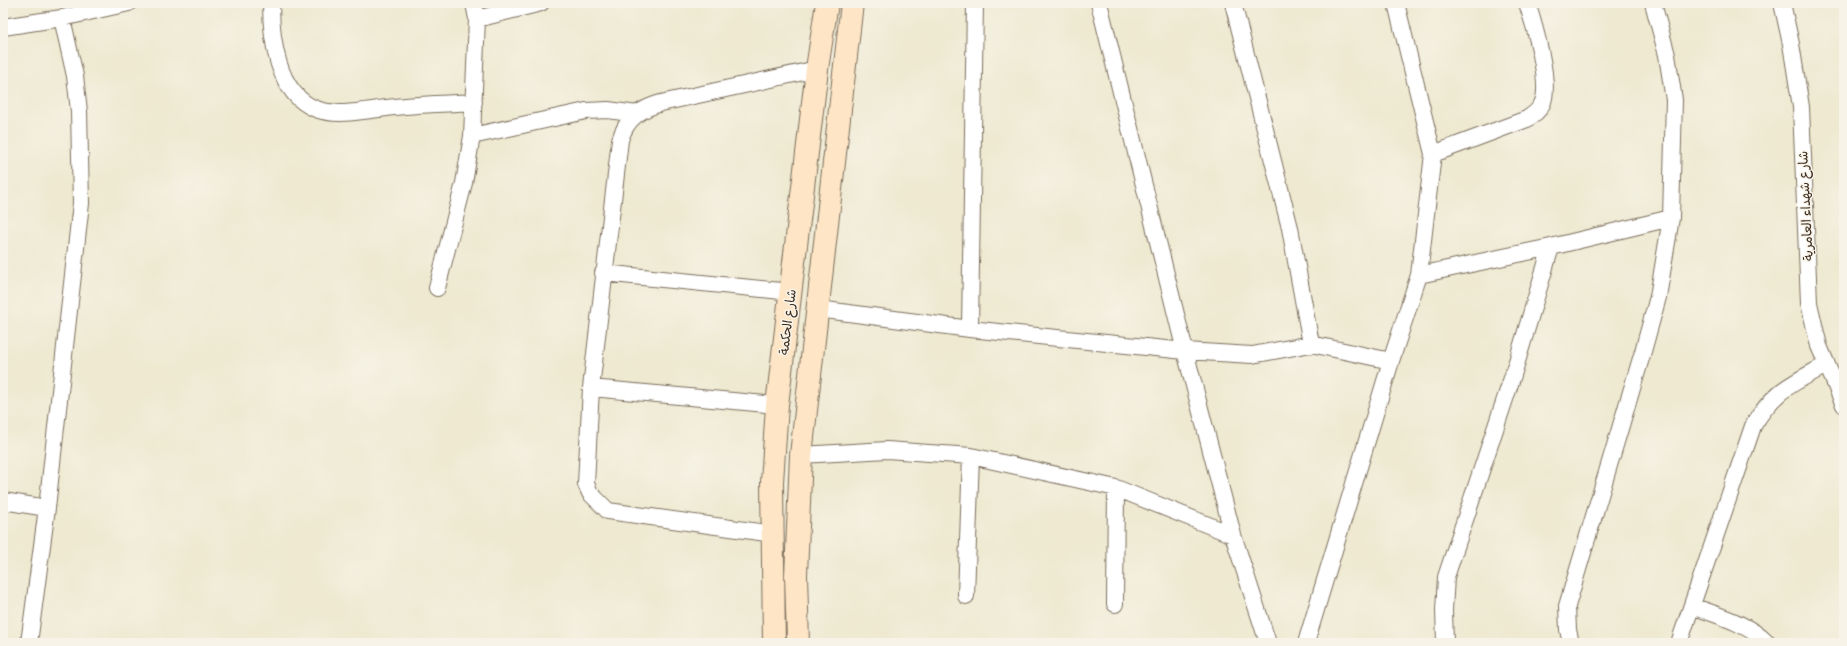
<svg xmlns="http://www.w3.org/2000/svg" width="1847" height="646" viewBox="0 0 1847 646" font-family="Dekko,'Playpen Sans Arabic',sans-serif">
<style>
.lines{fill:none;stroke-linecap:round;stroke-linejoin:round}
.street-casing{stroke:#7a6d5c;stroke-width:18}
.secondary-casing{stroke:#7a6d5c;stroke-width:24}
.street{stroke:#fff;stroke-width:16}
.secondary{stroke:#fde5c5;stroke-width:22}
.labels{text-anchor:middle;stroke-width:3;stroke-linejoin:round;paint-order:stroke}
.street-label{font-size:13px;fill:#3b2a1e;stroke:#f7f3e8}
</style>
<rect width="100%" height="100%" fill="#f7f3e8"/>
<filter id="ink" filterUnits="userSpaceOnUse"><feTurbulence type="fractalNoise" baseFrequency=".025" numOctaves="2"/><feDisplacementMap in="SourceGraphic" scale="8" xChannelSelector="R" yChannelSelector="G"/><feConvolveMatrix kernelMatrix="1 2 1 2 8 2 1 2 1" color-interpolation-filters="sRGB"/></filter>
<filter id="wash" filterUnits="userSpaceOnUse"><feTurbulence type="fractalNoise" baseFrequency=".012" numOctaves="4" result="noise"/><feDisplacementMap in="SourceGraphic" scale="16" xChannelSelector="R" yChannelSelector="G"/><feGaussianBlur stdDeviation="0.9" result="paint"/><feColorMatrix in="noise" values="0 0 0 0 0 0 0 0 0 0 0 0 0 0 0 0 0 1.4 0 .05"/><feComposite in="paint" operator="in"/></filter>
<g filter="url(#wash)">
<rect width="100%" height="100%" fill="#eee9d0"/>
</g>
<g filter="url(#ink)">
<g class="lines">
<defs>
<path id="street" d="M271,3c0,36 6,91 45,106 24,9 54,0 79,-2 26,-3 52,-3 79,-5
M1099,3l86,348 48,184 35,108
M1233,3l57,225 21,116
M1782,3l9,41 10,63 8,196 10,43 25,59
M477,19l64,-16
M3,27l59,-9 67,-15
M472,136l114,-25 22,-1 29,4
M1433,154l94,-35c6,-4 12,-8 15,-15 10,-19 -8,-80 -15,-101
M603,273l188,19
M1419,275l132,-28 120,-29
M437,288l27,-105 8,-47 5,-117 -3,-16
M818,309l152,20 215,22 67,4 59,-11 80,17
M970,329l5,-326
M591,388l186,17
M801,455l86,-5 84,6 145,32 117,47
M3,501l44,7
M773,534l-165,-23 -18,-18 -4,-9 5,-96 29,-248c6,-21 20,-31 41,-37l156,-34
M966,596l5,-140
M1115,604l1,-116
M1692,606c24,9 56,17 75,37
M29,643l18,-135 34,-305 -2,-92 -4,-35 -13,-58
M1306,643l85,-282 28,-86 14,-121 -37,-151
M1445,643l-1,-33 2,-33 67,-202 38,-128
M1571,643l-3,-13 -1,-24 75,-251 16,-58 13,-79 3,-118 -7,-45 -14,-52
M1679,643l74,-217c21,-36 39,-42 73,-61"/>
<path id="secondary" d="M774,643l-2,-161 5,-77 40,-336 10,-66
M798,643l-2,-68 5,-120 51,-452"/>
</defs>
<use href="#street" class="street-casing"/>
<use href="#secondary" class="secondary-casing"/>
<use href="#street" class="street"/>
<use href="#secondary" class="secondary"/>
</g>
</g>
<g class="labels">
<g class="street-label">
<text transform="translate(1805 206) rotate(-93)" y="5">شارع شهداء العامرية</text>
<text transform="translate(787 322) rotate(-83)" y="5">شارع الحكمة</text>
</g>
</g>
<rect width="1847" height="646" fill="none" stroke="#f7f3e8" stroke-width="16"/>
</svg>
